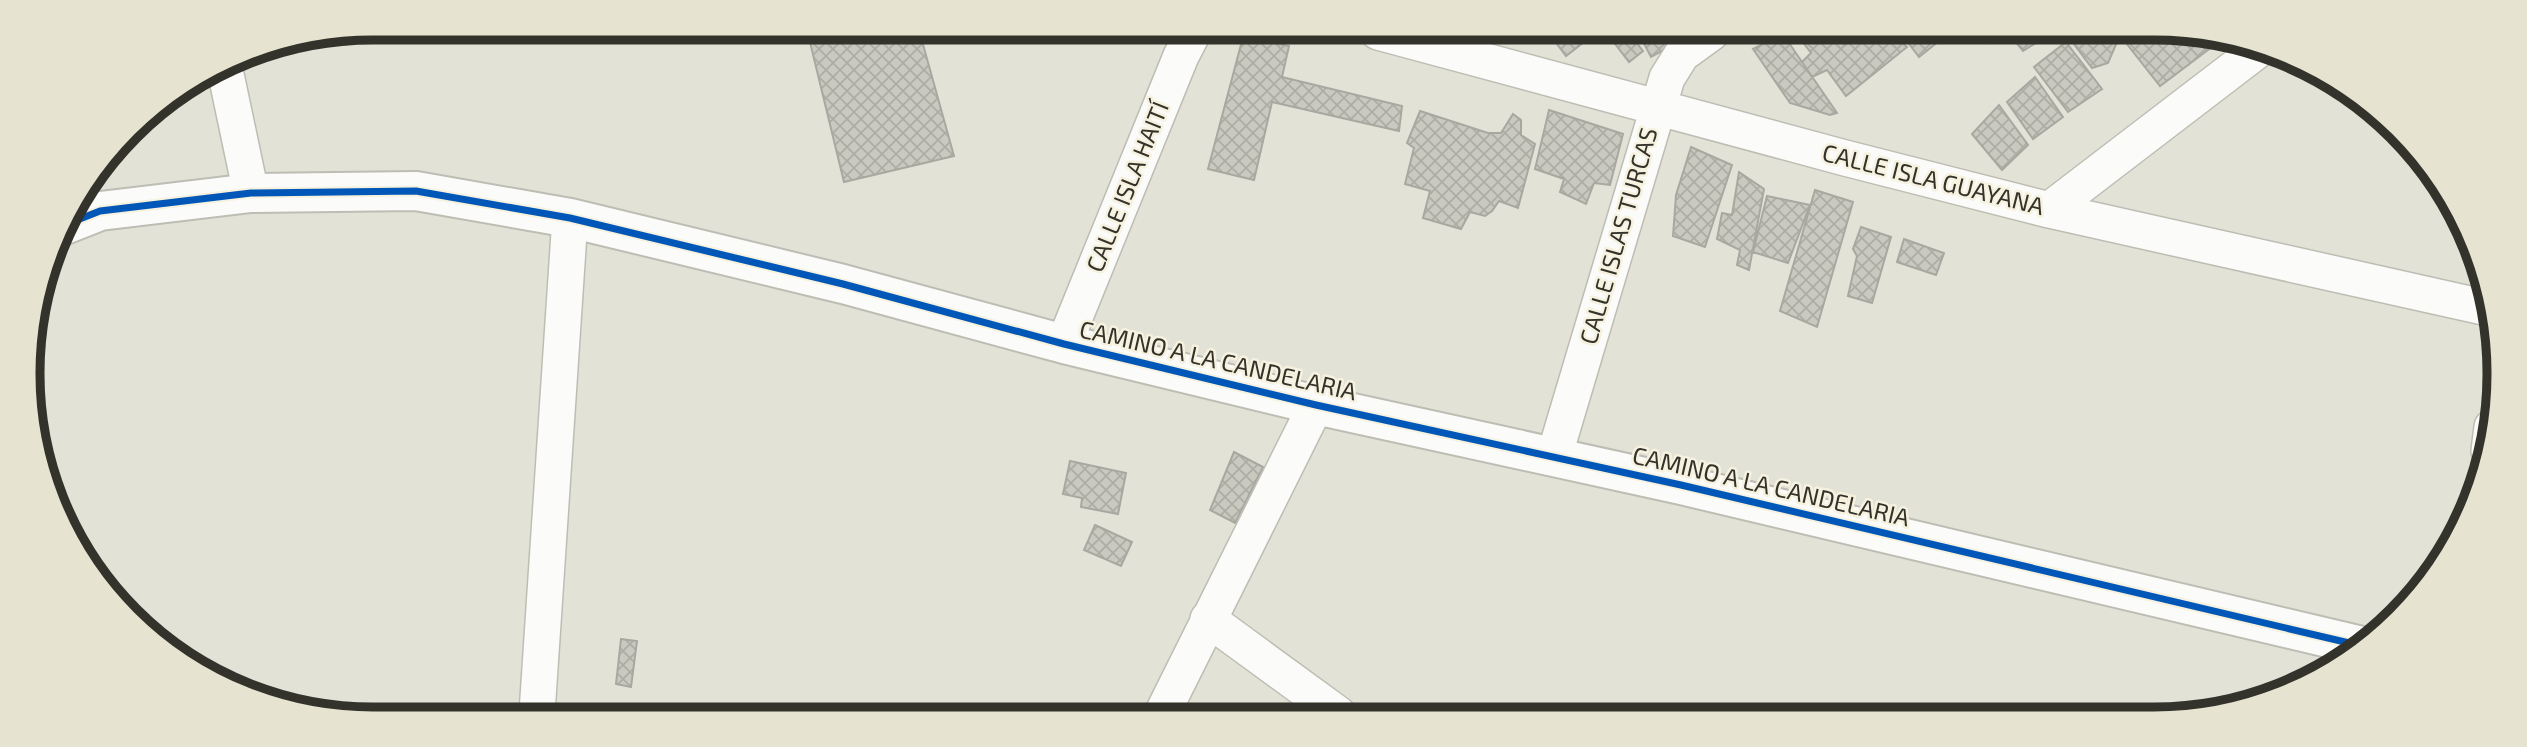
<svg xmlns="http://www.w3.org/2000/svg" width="2527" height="747" viewBox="0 0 2527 747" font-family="'Exo 2',sans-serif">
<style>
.building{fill:url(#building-cross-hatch);stroke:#a9a8a0;stroke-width:2}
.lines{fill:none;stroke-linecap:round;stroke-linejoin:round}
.minor-casing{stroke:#bebdb4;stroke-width:38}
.tertiary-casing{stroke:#bebdb4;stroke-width:42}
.minor{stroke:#fbfbf9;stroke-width:35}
.tertiary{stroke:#fbfbf9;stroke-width:38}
.cycleway-casing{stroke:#f6f2df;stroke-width:11}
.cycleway{stroke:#0057b8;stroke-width:7}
.labels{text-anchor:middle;stroke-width:5;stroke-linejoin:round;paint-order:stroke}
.street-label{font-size:24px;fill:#33322b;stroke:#f6f2df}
.rim{fill:none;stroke:#33322b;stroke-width:9}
</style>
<defs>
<pattern id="building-cross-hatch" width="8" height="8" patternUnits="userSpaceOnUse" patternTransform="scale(1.75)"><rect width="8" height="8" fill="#cac9c0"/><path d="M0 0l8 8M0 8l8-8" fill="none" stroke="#aeada5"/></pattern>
</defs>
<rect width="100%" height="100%" fill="#e3e2d7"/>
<path class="building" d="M826,30h93l35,126 -110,26 -36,-148z
M1548,32h49l-31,24z
M1606,32h22l15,19 -14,11z
M1638,32l40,1 4,7 -31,17z
M1796,33h41l8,12 8,-6 -4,-6h37l6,8 5,-3 10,9 -61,49 -19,-26 -15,7 -10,-15 9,-9z
M1901,33l40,1 3,3 -25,20z
M1783,34l19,28 35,51 -7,2 -40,-12 -37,-54z
M1983,34h19l-10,9z
M2009,34h34l1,4 -21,13z
M2076,34h36l5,8 -9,21 -16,5 -22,-29z
M2119,34l102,1 3,3 -64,48z
M1243,37l46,9 -7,31 120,29 -3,25 -127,-29 -18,78 -46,-11z
M2066,42l36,47 -34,23 -34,-45z
M2035,77l28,40 -30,22 -26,-37z
M1999,105l29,40 -26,25 -30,-36z
M1549,110l74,24 -13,51 -16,-2 -8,21 -26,-12 4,-13 -29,-10z
M1420,111l68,22h13l12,-19 8,6v15l14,9 -17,64 -19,-7 -7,10 -7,5 -15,-4 -9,17 -38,-11 7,-27 -25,-7 9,-36 -7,-5z
M1691,147l41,18 -27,82 -32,-11 3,-41z
M1739,172l25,17 -15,81 -12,-5 3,-15 -23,-11 5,-26 10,2z
M1815,190l38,12 -36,125 -37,-16z
M1767,196l43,9 -22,58 -35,-11z
M1861,227l30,10 -19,66 -24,-7 9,-40 -4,-7z
M1904,239l40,14 -8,22 -39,-13z
M1234,452l29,15 -28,56 -25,-13z
M1070,461l56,12 -8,41 -37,-7 1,-9 -19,-4z
M1095,525l37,17 -11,24 -37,-16z
M621,639l16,2 -6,46 -15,-3z"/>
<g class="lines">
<defs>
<path id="minor" d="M1378,32l467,126 204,52 443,99
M224,65l27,128
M2049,210l209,-160
M1064,344l117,-288 13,-25
M2489,451l3,-24
M1554,457l113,-379 15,-24 29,-21
M1208,619l130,95
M537,713l33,-495
M1162,714l154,-309"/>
<path id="tertiary" d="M62,226l38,-15 151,-18 165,-2 154,27 273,66 221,60 252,61 365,80 681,161"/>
</defs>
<use href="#minor" class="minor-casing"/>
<use href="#tertiary" class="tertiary-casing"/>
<use href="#minor" class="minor"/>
<use href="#tertiary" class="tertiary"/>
<defs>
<path id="cycleway" d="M62,226l38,-15 151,-18 165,-2 154,27 273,66 221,60 252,61 365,80 681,161"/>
</defs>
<use href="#cycleway" class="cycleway-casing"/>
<use href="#cycleway" class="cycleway"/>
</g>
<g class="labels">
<g class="street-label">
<text transform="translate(1933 180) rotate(14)" y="8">CALLE ISLA GUAYANA</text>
<text transform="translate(1128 187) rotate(-68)" y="8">CALLE ISLA HAITÍ</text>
<text transform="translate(1619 236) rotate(-74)" y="8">CALLE ISLAS TURCAS</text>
<text transform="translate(1218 361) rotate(13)" y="8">CAMINO A LA CANDELARIA</text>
<text transform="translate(1771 487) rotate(13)" y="8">CAMINO A LA CANDELARIA</text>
</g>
</g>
<path d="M0 0H2527V747H0ZM373 40H2154A333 333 0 0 1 2487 373V374A333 333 0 0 1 2154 707H373A333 333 0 0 1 40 374V373A333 333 0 0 1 373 40Z" fill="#e6e3d1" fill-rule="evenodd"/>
<path class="rim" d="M373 40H2154A333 333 0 0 1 2487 373V374A333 333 0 0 1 2154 707H373A333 333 0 0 1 40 374V373A333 333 0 0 1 373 40Z"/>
</svg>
